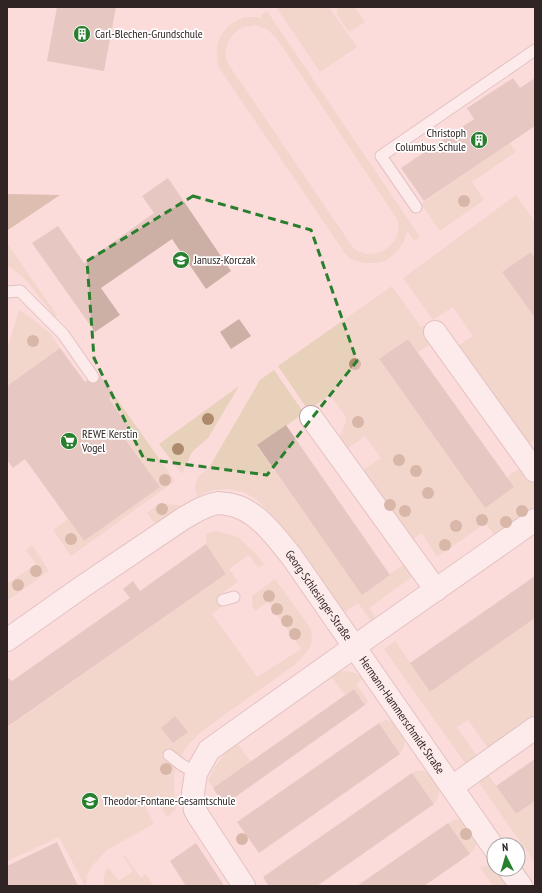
<svg xmlns="http://www.w3.org/2000/svg" width="542" height="893" viewBox="0 0 542 893" font-family="'PT Sans Narrow',sans-serif">
<style>
.green{fill:#e7d1ba;fill-rule:evenodd}
.forest{fill:#b99c7c}
.building{fill:#cdb0a5}
.lines{fill:none;stroke-linecap:round;stroke-linejoin:round}
.lane-casing{stroke:#c4a4a5;stroke-width:13}
.street-casing{stroke:#c4a4a5;stroke-width:24}
.lane{stroke:#fff;stroke-width:11}
.street{stroke:#fff;stroke-width:22}
.tree{fill:#ae8a6c}
.marked{fill:none;stroke:#287f2d;stroke-width:3;stroke-dasharray:8 5;stroke-linejoin:round}
.labels{text-anchor:middle;stroke-width:3.5;stroke-linejoin:round;paint-order:stroke}
.poi-label{font-size:12px;fill:#302424;stroke:#fff;text-anchor:start}
.street-label{font-size:12px;fill:#302424;stroke:#fff}
</style>
<rect width="100%" height="100%" fill="#fcdbdb"/>
<path class="green" d="M276,7h53l28,40 -37,25z
M335,7h20l10,15 -16,10 -13,-19 2,-1z
M267,11l153,226 -6,4 -7,-10 -3,11 -6,8 -11,10 -9,3h-14l-14,-4 -6,-7 -120,-177 -6,-9 -1,-10 1,-13 3,-8 7,-9 16,-9h12l7,2 -2,-4zM256,25l12,5 9,9 118,177c1,2 3,4 3,6 1,3 0,7 0,10 -5,19 -28,28 -44,17l-123,-181c-2,-3 -4,-6 -5,-9 -3,-12 6,-27 17,-32 5,-1 9,-1 13,-2z
M510,143l6,9 -44,30 12,18 -44,31 -19,-27z
M516,195l19,27v36l-4,-6 -29,20 33,46v121l-11,9 -71,-99 20,-13 -20,-29 -20,13 -30,-42z
M7,243l50,72 -2,2 -29,-37 -16,-13 -3,-1z
M392,286l29,41 4,-2 11,15 -19,13 -10,-14 -28,21 106,147c10,-13 21,-34 37,-39l13,12v27l-2,2 -39,26 -8,-12 -49,34 -15,-24 -15,10 -48,-70 22,-15 -16,-22 -22,16 -4,-13 6,-15 2,-6 -17,-23 -22,15 -30,-44z
M19,310l14,10 17,13 10,15 -53,38v-36z
M274,370l30,43 -47,33 105,148 45,-32 9,12 -47,34 8,12 -6,1 -13,-18 -16,11 -74,-103 -11,-11 -13,-8 -16,-3 -15,1 -15,6c-8,-13 2,-21 12,-30l50,-86z
M239,386l-31,52 -16,14 -10,22 -23,-30z
M114,395l61,86 -104,75 -18,-26 15,-11 16,22 75,-54 -37,-52 8,-6 -21,-30z
M159,504l21,1 2,3 -26,17 -9,-12z
M216,531l22,6 16,15 10,12 -6,4 -9,-13 -20,14 9,13 -18,13 5,9 -13,10 45,63 44,-28 -33,-47 -13,9 -3,-6v-9l23,-17 36,50 1,11 -3,9 -13,15 -72,51 -24,18 -13,13 -9,16 -4,13v16l2,18 -9,8 -9,-17 -13,7 9,17 -46,25 -15,16 -6,11 -1,10h-1l-26,-49 -52,24v-133l219,-154 -20,-30v-10z
M32,545l17,26 -42,30v-17l29,-20 -10,-14z
M535,618v101l-45,32 -22,-31 -11,7 22,32 -11,8 -84,-118 11,-8 35,51z
M348,671l9,3 5,5 -6,5 12,17 -3,4 -11,-16 -9,6 -14,-19 8,-4z
M385,720l8,2c9,13 17,17 7,32l-21,-31z
M237,743l14,19 -38,26 -5,-7c6,-15 16,-29 29,-38z
M419,770l10,3c9,13 15,16 5,31l-22,-31z
M485,770l31,44 19,-13v62l-60,-86z
M455,819l7,2 14,19 -1,8 -5,6 -22,-31z
M123,856h2l16,22 5,-4 8,12h-50c-1,-8 0,-13 4,-19l11,14 14,-10z
M487,866l7,2v1h3l12,17h-16l-13,-19z"/>
<path class="forest" d="M7,194l53,1 -52,35 -1,-2z"/>
<path class="building" d="M57,7h59l-12,64 -57,-10z
M513,78l7,10 15,-10v48l-111,75 -23,-33 73,-49 -7,-11z
M168,178l63,93 -25,18 -34,-50 -71,49 19,27 -25,17 -63,-89 26,-17 26,37 70,-50 -12,-17z
M531,252l4,6v60l-33,-46z
M239,319l12,17 -20,13 -11,-17z
M408,339l106,148 -29,21 -106,-149z
M60,348l25,34 13,-9 16,22 -5,4 21,30 -8,6 38,52 -76,54 -59,-82 -12,9 -6,-8v-74z
M286,425l104,150 -28,20 -105,-150z
M206,544l20,30 -219,153v-50l5,4 118,-83 -7,-9 10,-8 7,10z
M535,576v42l-105,74 -20,-29z
M354,689l11,16 -141,100 -11,-17z
M175,716l13,16 -15,11 -12,-15z
M379,723l21,31 -141,99 -22,-31z
M535,759v42l-19,13 -20,-28z
M412,773l22,31 -117,82h-48l-6,-9z
M448,823l22,31 -46,32h-67z
M57,842l21,44h-71v-20z
M196,843l25,38 3,5h-38l-16,-25z"/>
<g class="lines">
<defs>
<path id="lane" d="M416,207l-35,-51 154,-106
M7,292l13,-1 43,43 30,43
M223,600l11,-3
M169,755l13,10 14,8"/>
<g id="street">
<path d="M435,332l100,139"/>
<path d="M311,417l125,173"/>
<path id="s1" d="M7,640l72,-51 105,-71c11,-6 21,-13 34,-15 3,0 6,1 9,1 29,4 48,32 65,53l202,291"/>
<path d="M452,787l83,-59"/>
<path d="M509,869l12,17"/>
<path d="M244,886l-45,-69 -4,-7 -2,-17 3,-20 13,-23 145,-103 181,-127"/>
</g>
</defs>
<use href="#lane" class="lane-casing"/>
<use href="#street" class="street-casing"/>
<use href="#lane" class="lane"/>
<use href="#street" class="street"/>
</g>
<g class="tree">
<circle cx="464" cy="201" r="6"/>
<circle cx="33" cy="341" r="6"/>
<circle cx="355" cy="364" r="6"/>
<circle cx="208" cy="419" r="6"/>
<circle cx="358" cy="422" r="6"/>
<circle cx="178" cy="449" r="6"/>
<circle cx="399" cy="460" r="6"/>
<circle cx="416" cy="471" r="6"/>
<circle cx="165" cy="480" r="6"/>
<circle cx="428" cy="493" r="6"/>
<circle cx="390" cy="505" r="6"/>
<circle cx="162" cy="509" r="6"/>
<circle cx="405" cy="511" r="6"/>
<circle cx="522" cy="511" r="6"/>
<circle cx="482" cy="520" r="6"/>
<circle cx="506" cy="522" r="6"/>
<circle cx="456" cy="526" r="6"/>
<circle cx="71" cy="539" r="6"/>
<circle cx="445" cy="545" r="6"/>
<circle cx="36" cy="571" r="6"/>
<circle cx="18" cy="585" r="6"/>
<circle cx="269" cy="596" r="6"/>
<circle cx="277" cy="609" r="6"/>
<circle cx="287" cy="621" r="6"/>
<circle cx="295" cy="634" r="6"/>
<circle cx="166" cy="769" r="6"/>
<circle cx="466" cy="834" r="6"/>
<circle cx="242" cy="839" r="6"/>
</g>
<path d="M0 0H542V893H0ZM193,196l118,34 46,131 -90,114 -123,-16 -50,-101 -7,-97z" fill="#fcdbdb" fill-opacity=".55" fill-rule="evenodd"/>
<path class="marked" d="M193,196l118,34 46,131 -90,114 -123,-16 -50,-101 -7,-97z"/>
<defs>
<symbol id="building-disc" viewBox="-11 -11 22 22"><circle r="9.5" fill="#287f2d" stroke="#fff"/><path d="M-4-6H4V6H1V3H-1V6H-4ZM-2.5-4.3h1.7v1.8h-1.7ZM.8-4.3h1.7v1.8H.8ZM-2.5-1h1.7V.8h-1.7ZM.8-1h1.7V.8H.8Z" fill="#fff"/></symbol>
<symbol id="school-disc" viewBox="-11 -11 22 22"><circle r="9.5" fill="#287f2d" stroke="#fff"/><path d="M0-5L7-2L0 1L-7-2ZM-4 1L0 2.5L4 1V4Q0 6-4 4Z" fill="#fff"/></symbol>
<symbol id="supermarket-disc" viewBox="-11 -11 22 22"><circle r="9.5" fill="#287f2d" stroke="#fff"/><path d="M-6-5.5h2.5l.6 2H6L4.5 2H-2.5L-4.4-4H-6ZM-1.5 3.2a1.3 1.3 0 1 0 .1 0ZM3 3.2a1.3 1.3 0 1 0 .1 0Z" fill="#fff"/></symbol>
</defs>
<g fill-rule="evenodd">
<use href="#building-disc" x="72" y="24" width="20" height="20"/>
<use href="#building-disc" x="469" y="130" width="20" height="20"/>
<use href="#school-disc" x="171" y="250" width="20" height="20"/>
<use href="#supermarket-disc" x="59" y="431" width="20" height="20"/>
<use href="#school-disc" x="80" y="791" width="20" height="20"/>
</g>
<g class="labels">
<g class="poi-label">
<text x="95" y="38">Carl-Blechen-Grundschule</text>
<text x="466" y="137" text-anchor="end">Christoph<tspan x="466" dy="14">Columbus Schule</tspan></text>
<text x="194" y="264">Janusz-Korczak</text>
<text x="82" y="438">REWE Kerstin<tspan x="82" dy="14">Vogel</tspan></text>
<text x="103" y="805">Theodor-Fontane-Gesamtschule</text>
</g>
<g class="street-label">
<text dy="4" stroke="none"><textPath href="#s1" startOffset="394">Georg-Schlesinger-Straße</textPath></text>
<text dy="4" stroke="none"><textPath href="#s1" startOffset="540">Hermann-Hammerschmidt-Straße</textPath></text>
</g>
</g>
<rect width="542" height="893" fill="none" stroke="#302424" stroke-width="16"/>
<g transform="translate(506 857) rotate(355)"><circle r="19" fill="#ffffff" stroke="#aca7a7"/>
<path d="M0-3L7 15L0 10L-7 15Z" fill="#287f2d"/>
<text y="-6" font-size="11" font-weight="bold" text-anchor="middle" fill="#302424">N</text>
</g>
</svg>
